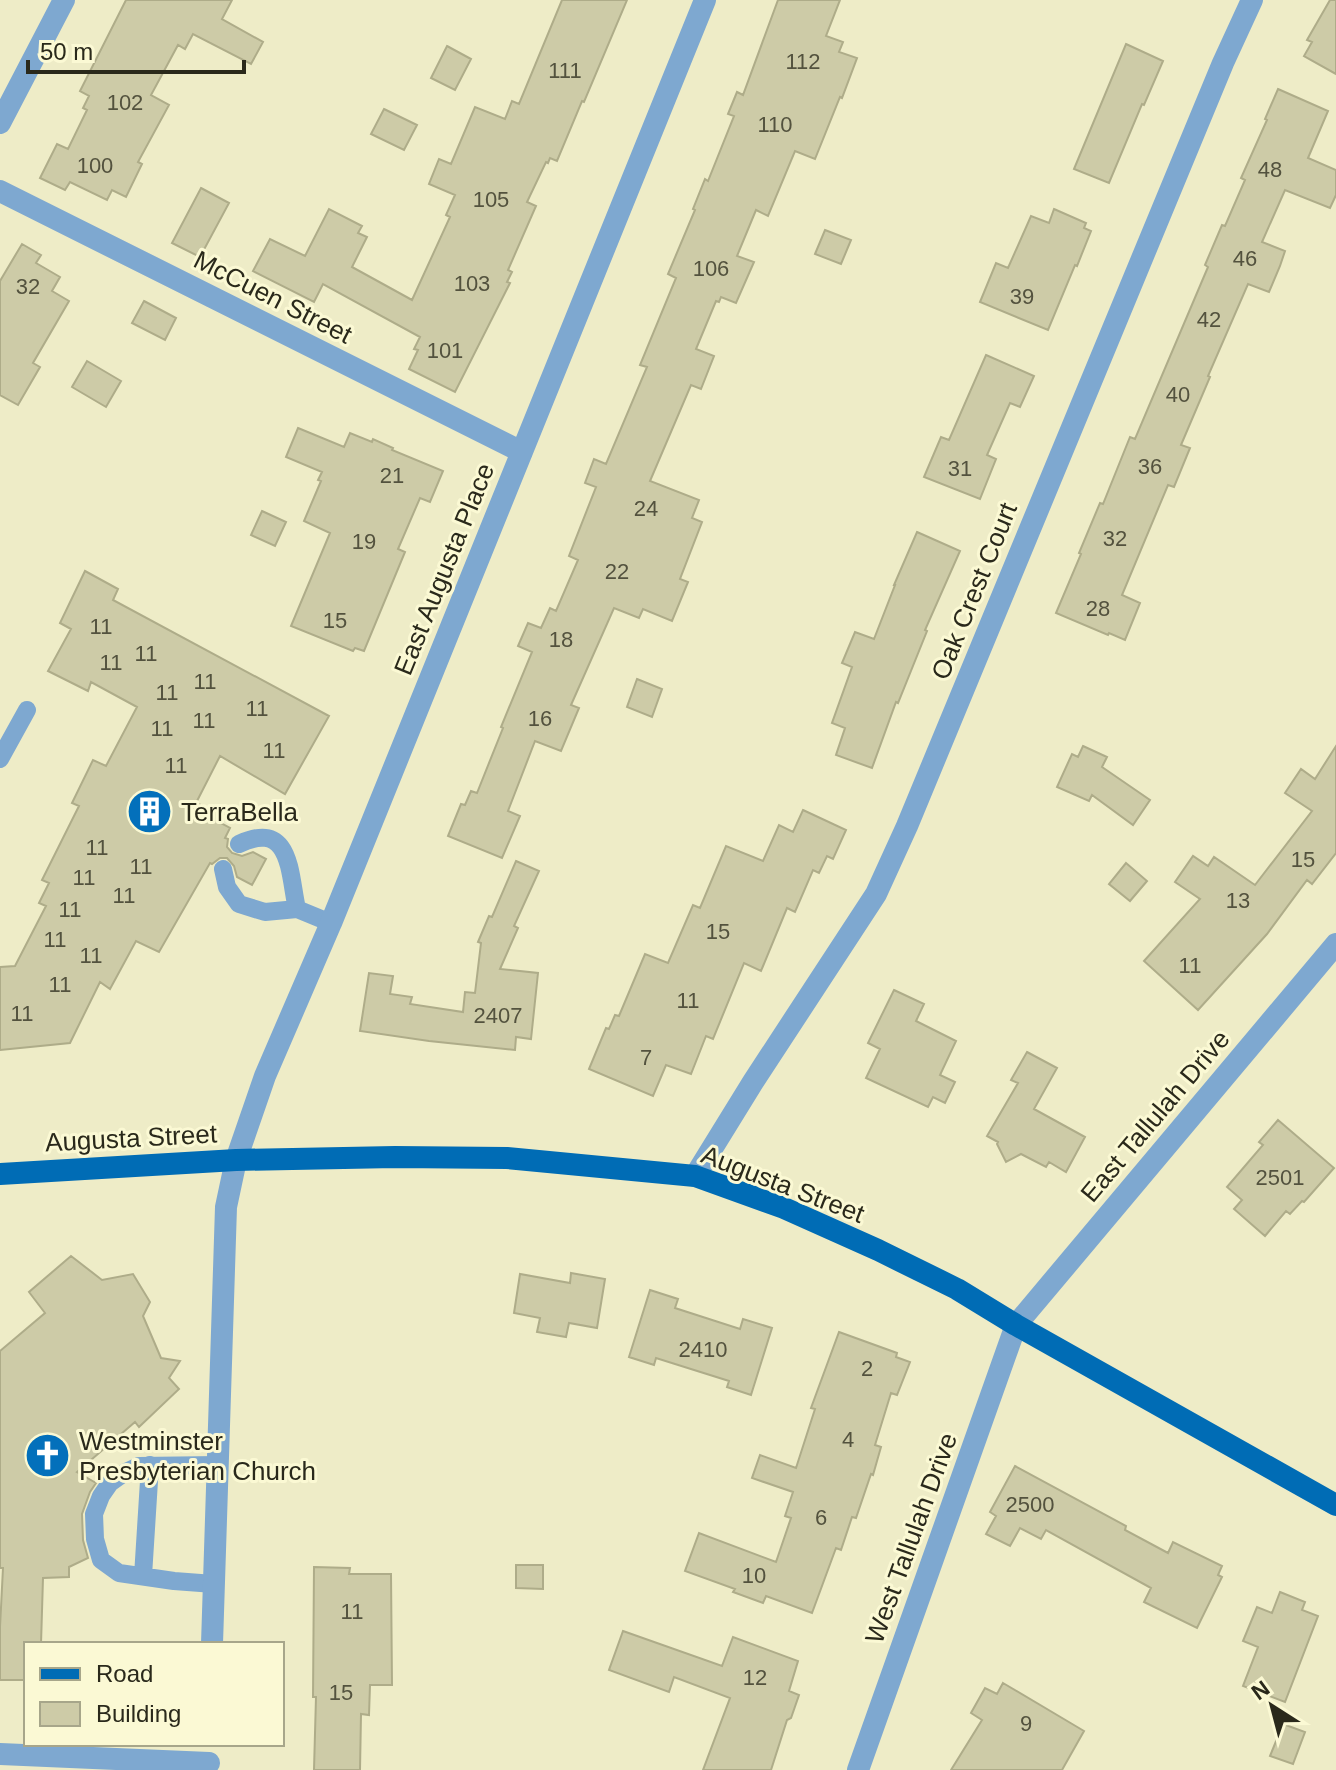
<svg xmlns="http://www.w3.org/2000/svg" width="1336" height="1770" viewBox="0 0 1336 1770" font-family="Helvetica,sans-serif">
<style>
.building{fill:#cdcba7;stroke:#aeac89;stroke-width:2}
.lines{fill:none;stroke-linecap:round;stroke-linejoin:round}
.service{stroke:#7ea8d0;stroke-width:18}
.minor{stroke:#7ea8d0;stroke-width:22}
.primary{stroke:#006cb5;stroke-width:22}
.labels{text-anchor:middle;stroke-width:6;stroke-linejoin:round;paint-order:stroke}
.number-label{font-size:22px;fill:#53523e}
.street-label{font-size:26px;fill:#2a291b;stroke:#fbf9d4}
.poi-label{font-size:26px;fill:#2a291b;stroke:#fbf9d4;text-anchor:start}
</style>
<rect width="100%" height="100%" fill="#eeecc7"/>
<path class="building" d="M126,0h106l-10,19 41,23 -12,22 -58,-30 -8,15 -7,-4 -27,50 18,10 -31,57 4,2 -16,33 -14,-7 -5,10 -37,-18 -5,8 -25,-12 17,-34 11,5 19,-39 -4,-2 6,-12 -9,-5z
M562,0h65l-43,102 -2,-1 -25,60 -7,-3 -2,5 -2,-1 -19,40 9,4 -28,64 4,2 -5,10 3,1 -55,109 -46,-23 9,-19 -4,-1 6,-12 -97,-53 -9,18 -61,-31 17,-32 35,17 24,-47 33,17 -4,7 9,4 -15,30 60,33 38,-83 -4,-2 9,-20 -26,-11 10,-25 12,5 24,-57 30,12 7,-18 7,3z
M778,0h62l-14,36 17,6 -4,10 18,6 -15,40 -2,-1 -25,62 -20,-8 -27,65 -12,-6 -19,46 17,6 -18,41 -15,-6 -2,5 -3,-1 -20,48 18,7 -13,33 -10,-4 -41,96 49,19 -7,18 10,4 -22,57 8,3 -16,39 -29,-12 -4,9 -25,-10 -43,97 8,3 -18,43 -26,-10 -27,70 12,5 -18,42 -54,-22 13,-32 4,1 6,-14 6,2 26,-65 -2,-1 31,-75 -14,-6 10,-23 13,5 9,-20 6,3 22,-51 -9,-4 27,-69 -11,-4 9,-24 12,5 41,-97 -7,-2 36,-87 -8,-4 27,-64 -2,-1 12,-30 3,2 26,-65 -6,-2 9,-22 6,3z
M1330,0h6v74l-32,-18 8,-14 -5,-2z
M1126,44l37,17 -19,44 -2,-1 -33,79 -35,-14z
M447,46l24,13 -16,31 -24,-12z
M1278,89l50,22 -20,47 28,12v25l-6,13 -45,-18 -23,52 23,9 -5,15 -11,26 -21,-8 -40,92 2,1 -29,68 9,3 -16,39 -6,-2 -46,110 18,8 -15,37 -16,-7 -1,2 -52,-22 25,-59 -2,-1 21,-50 3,1 27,-67 5,2 73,-172 -3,-2 17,-40 3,1 20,-46 -4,-2 26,-58 -2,-1z
M384,109l33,16 -13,25 -33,-16z
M201,188l28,15 -29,54 -28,-14z
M1054,209l32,14 -2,5 7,3 -14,35 -2,-1 -27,65 -68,-28 16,-39 12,5 23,-52 18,7z
M825,230l26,10 -10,24 -26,-10z
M22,244l19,11 -5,8 24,14 -8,14 17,10 -36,62 7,4 -22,38 -18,-10v-114z
M144,301l32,17 -11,22 -33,-17z
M986,355l48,21 -14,31 -10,-4 -23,52 9,4 -16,40 -56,-22 17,-40 8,3z
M87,361l34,20 -15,26 -34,-20z
M298,428l46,19 6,-14 22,9 1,-3 20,9 -1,2 51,21 -13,31 -10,-4 -22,51 7,3 -41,99 -9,-3 -2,3 -62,-25 39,-93 -26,-12 17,-40 -3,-1 4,-8 -36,-15z
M262,511l24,11 -11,24 -24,-11z
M917,532l43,19 -35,79 2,1 -29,72 -2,-1 -24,66 -36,-13 9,-27 -13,-5 20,-56 -10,-4 13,-31 19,7 21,-54h-1z
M85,571l33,18 -5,11 216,116 -44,78 -65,-38 -24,47 28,12 -3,8 9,5 -5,10 3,1 -1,8 5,6 10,3 11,-4 13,7 -14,26 -15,-8 -3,-11 -7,-8h-7l-8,6 -2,-1 -51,89 -23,-11 -26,48 -10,-7 -30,61 -70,7v-83l15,-1 31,-60 -7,-3 10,-20 -7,-3 37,-74 -7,-3 21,-43 13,6 31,-59 -46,-25 -3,9 -40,-20 23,-42 -11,-6z
M637,679l25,10 -10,28 -25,-10z
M1083,746l24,11 -5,10 48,33 -17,25 -41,-30 -3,6 -32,-14 15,-33 6,3z
M1336,746v107l-24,31 -5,-4 -40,54 -69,76 -54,-49 56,-62 -25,-17 18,-26 15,10 6,-9 41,28 57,-74 -27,-18 16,-24 14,10z
M803,810l43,20 -13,29 -6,-3 -8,17 -6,-3 -18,42 -8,-4 -26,63 -17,-8 -31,76 -7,-3 -15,38 -25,-9 -13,31 -64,-27 17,-41 3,1 6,-14 4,1 26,-62 23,9 25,-58 7,3 26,-62 37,15 16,-36 14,7z
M516,861l23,10 -25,55 4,2 -18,41 38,4 -7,66 -15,-2 -1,13 -86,-9 -69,-10 9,-58 24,3 -3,18 22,3 -2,7 53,8 2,-20 10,1 6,-50 -3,-1 11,-26 3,1z
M1126,863l21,18 -17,20 -21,-17z
M894,990l30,14 -8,17 40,20 -16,34 15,7 -10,21 -12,-6 -5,10 -62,-29 14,-29 -12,-6z
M1027,1052l30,16 -23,41 51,28 -19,35 -17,-10 -3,5 -25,-13 -15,8 -9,-18 1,-2 -11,-6 31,-53 -7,-3z
M1278,1120l56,48 -30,34 -2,-1 -12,13 -4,-3 -21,25 -31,-27 8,-9 -15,-13 36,-42 -4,-3z
M71,1256l31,24 31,-6 17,28 -7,14 18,42 19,3 -11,17 10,11 -40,38 -4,-5 -58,50 19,11 -6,9 -8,22 1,26 5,18 -19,9v10l-26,1 -2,66h-15v36h-26v-53l3,-59h-3v-217l45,-38 -16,-21z
M571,1273l34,6 -8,49 -28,-5 -3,14 -29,-5 3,-14 -26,-5 6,-39 50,9z
M650,1290l28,9 -3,9 65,21 3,-10 29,9 -21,67 -24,-8 2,-6 -73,-23 -2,7 -25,-8z
M839,1332l58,21 -1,4 14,5 -13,33 -6,-2 -16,52 6,2 -8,28 -2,-1 -15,44 -4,-1 -11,33 -5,-2 -24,65 -46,-17 -3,7 -30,-11 2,-3 -50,-18 14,-38 77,29 15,-44 -6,-2 8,-24 -41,-14 8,-23 36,13 19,-59 -4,-1z
M1015,1466l111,60 -1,4 43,23 5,-11 49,24 -4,9 4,2 -25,51 -53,-26 7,-14 -105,-58 -5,9 -21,-11 -10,18 -24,-12 10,-18 -6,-4z
M516,1565h27v24l-27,-1z
M314,1567l36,1 -1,6h42l1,111h-22l-1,30 -8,-1 -1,56h-46l2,-73h-3z
M1280,1592l25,10 -3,8 16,6 -33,86 -42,-16 15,-39 -15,-6 14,-34 15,6z
M623,1631l99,35 11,-29 65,24 -9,30 10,4 -8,23 -4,2 -16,50h-68l27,-72 -56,-21 -5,15 -60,-22z
M1003,1683l81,48 -22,39h-111l31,-50 -11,-7 14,-25 12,6z
M1283,1724l22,8 -12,32 -23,-8z"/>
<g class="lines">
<path class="service" d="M0,759l27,-49
M239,844c53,-25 50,30 58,65
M223,869l4,18 12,17 26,8 32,-3 34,14
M143,1576l7,-111
M214,1584l-40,-3 -55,-8 -18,-13 -6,-21 -1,-25 7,-18 9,-13 14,-10 15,-7 79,-1"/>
<path class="minor" d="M0,123l64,-123
M0,191l522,261
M695,1176l58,-94 123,-188 31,-68 316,-763 29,-63
M212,1644l14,-437 10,-47 29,-84 66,-153 374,-923
M0,1754l209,9
M858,1770l158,-445 320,-381"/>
<path class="primary" d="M0,1174l236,-14 159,-3 112,1 188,18 89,32 94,42 79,39 59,36 320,180"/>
</g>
<defs>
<symbol id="building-disc" viewBox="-11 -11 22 22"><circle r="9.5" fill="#0370bb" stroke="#fbf9d4"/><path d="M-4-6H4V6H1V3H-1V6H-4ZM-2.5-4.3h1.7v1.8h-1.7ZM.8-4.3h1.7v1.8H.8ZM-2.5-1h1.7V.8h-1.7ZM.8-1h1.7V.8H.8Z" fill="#fff"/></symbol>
<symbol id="church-disc" viewBox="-11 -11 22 22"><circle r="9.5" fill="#0370bb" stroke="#fbf9d4"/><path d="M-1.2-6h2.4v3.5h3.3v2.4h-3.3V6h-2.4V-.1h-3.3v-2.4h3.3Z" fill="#fff"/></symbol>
</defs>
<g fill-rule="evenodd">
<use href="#building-disc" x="124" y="786" width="51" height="51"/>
<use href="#church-disc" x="22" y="1430" width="51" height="51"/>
</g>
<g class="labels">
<g class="number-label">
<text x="803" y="69">112</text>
<text x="565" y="78">111</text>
<text x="125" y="110">102</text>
<text x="775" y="132">110</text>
<text x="95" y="173">100</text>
<text x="1270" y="177">48</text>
<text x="491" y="207">105</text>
<text x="1245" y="266">46</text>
<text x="711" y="276">106</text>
<text x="472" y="291">103</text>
<text x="28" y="294">32</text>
<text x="1022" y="304">39</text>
<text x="1209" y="327">42</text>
<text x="445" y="358">101</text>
<text x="1178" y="402">40</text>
<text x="1150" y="474">36</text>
<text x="960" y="476">31</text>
<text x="392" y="483">21</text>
<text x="646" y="516">24</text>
<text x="1115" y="546">32</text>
<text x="364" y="549">19</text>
<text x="617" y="579">22</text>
<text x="1098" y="616">28</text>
<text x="335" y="628">15</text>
<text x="101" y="634">11</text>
<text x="561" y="647">18</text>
<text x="146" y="661">11</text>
<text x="111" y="670">11</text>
<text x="205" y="689">11</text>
<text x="167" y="700">11</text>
<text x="257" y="716">11</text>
<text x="540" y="726">16</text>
<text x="204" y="728">11</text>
<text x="162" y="736">11</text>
<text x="274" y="758">11</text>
<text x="176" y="773">11</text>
<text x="97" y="855">11</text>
<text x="1303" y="867">15</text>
<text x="141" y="874">11</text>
<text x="84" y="885">11</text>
<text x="124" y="903">11</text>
<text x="1238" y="908">13</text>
<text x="70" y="917">11</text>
<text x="718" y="939">15</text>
<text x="55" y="947">11</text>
<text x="91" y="963">11</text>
<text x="1190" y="973">11</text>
<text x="60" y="992">11</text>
<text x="688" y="1008">11</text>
<text x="22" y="1021">11</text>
<text x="498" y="1023">2407</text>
<text x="646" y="1065">7</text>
<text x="1280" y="1185">2501</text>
<text x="703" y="1357">2410</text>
<text x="867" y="1376">2</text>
<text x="848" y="1447">4</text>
<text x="1030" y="1512">2500</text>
<text x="821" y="1525">6</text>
<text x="754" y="1583">10</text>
<text x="352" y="1619">11</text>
<text x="755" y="1685">12</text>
<text x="341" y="1700">15</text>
<text x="1026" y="1731">9</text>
</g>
<g class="street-label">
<text transform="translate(273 297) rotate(27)" y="9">McCuen Street</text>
<text transform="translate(444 569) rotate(-68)" y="9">East Augusta Place</text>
<text transform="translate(974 591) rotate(-68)" y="9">Oak Crest Court</text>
<text transform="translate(1155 1116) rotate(-50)" y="9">East Tallulah Drive</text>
<text transform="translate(131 1138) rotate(-3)" y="9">Augusta Street</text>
<text transform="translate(783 1184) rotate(21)" y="9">Augusta Street</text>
<text transform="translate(911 1538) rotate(-70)" y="9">West Tallulah Drive</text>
</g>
<g class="poi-label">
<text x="181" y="821">TerraBella</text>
<text x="79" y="1450">Westminster<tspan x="79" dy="30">Presbyterian Church</tspan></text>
</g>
</g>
<rect x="24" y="1642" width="260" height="104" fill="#fbf9d4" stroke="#a7a68a" stroke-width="2"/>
<rect x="40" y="1668" width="40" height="12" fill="#006cb5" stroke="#a7a68a" stroke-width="2"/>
<text x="96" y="1682" font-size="24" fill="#2a291b">Road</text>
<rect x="40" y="1702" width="40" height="24" fill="#cdcba7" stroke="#a7a68a" stroke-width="2"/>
<text x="96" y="1722" font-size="24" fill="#2a291b">Building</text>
<g transform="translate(1272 1706) rotate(324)" stroke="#fbf9d4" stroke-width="6" paint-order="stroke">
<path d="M0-6L14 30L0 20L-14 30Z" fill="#2a291b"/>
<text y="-12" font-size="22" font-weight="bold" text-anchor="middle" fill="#2a291b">N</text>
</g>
<path d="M28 60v12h216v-12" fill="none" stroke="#2a291b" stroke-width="4"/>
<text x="40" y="60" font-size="24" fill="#2a291b" stroke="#fbf9d4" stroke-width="6" paint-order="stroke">50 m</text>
</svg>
